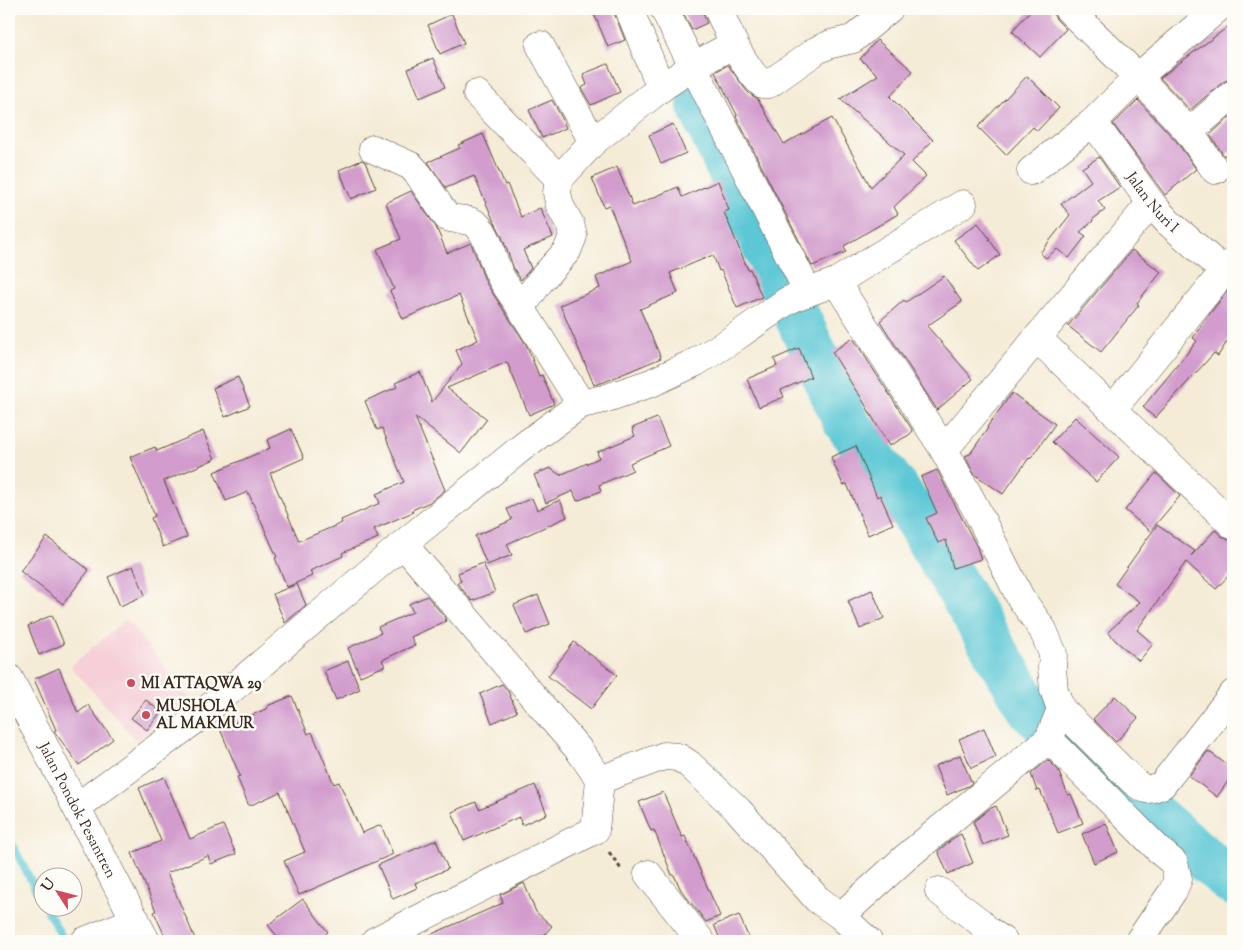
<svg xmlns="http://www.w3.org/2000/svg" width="1242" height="950" viewBox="0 0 1242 950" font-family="'Sorts Mill Goudy',serif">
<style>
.built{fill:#f6cfd8}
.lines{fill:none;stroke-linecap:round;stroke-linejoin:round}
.stream{stroke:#5dc8d5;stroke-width:8}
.river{stroke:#5dc8d5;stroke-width:46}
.building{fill:#d29ccd}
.minor-casing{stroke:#57473a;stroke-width:29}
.path{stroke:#57473a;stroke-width:3;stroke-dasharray:4 4;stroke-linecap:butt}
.minor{stroke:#fff;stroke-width:28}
.poi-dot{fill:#d1495b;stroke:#fdfcf7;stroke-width:2}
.labels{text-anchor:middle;stroke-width:5;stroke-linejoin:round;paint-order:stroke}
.street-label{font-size:15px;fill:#3b2a1e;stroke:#fdfcf7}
.poi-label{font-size:15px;font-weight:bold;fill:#3b2a1e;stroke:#fdfcf7;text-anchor:start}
</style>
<rect width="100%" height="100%" fill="#fdfcf7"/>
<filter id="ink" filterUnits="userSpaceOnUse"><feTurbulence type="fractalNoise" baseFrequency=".02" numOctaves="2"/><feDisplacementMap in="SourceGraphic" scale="10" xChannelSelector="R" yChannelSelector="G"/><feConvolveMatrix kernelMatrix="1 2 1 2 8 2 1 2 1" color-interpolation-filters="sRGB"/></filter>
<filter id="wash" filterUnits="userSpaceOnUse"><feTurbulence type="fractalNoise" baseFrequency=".0096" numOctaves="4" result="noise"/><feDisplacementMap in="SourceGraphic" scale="20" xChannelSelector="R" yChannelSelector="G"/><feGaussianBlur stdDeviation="1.12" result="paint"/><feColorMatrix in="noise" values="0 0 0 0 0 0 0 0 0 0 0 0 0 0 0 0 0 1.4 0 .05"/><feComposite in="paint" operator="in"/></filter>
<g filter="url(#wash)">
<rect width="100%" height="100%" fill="#f5ecd7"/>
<path class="built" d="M126,619l63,79 -52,43 -66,-74 1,-2z"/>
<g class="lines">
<path class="stream" d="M9,838l33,64
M46,908l18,33"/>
<path class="river" d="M700,106l146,316 62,83 124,207 201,171"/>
</g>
<g id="blocks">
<path class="building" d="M592,9h22l1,6 10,25 -17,7z
M681,9h22l1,7 3,7 -15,7z
M1032,9h19l2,2v3l4,6 9,9 -26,28 -28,-26z
M452,14l12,29 -24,11 -12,-29z
M1233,23v56h-3l-7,3 -33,28 -30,-32 18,-14z
M877,40l36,31 -23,26 43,43 -21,22 14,14 -32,31 4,7 -54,32 2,6 -34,14 -76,-150 1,-1 -22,-43 13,-7 18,25 5,5 6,3 27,46 48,-26 39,69 33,-32 -64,-56 38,-24 -18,-16z
M433,58l12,29 -25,11 -12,-29z
M608,64l12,28 -29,13 -10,-17 6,-3 -4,-11z
M1027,76l32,32 -22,23 -4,-4 -27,28 -28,-28z
M552,100l10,18 4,10 -24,10 -13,-28z
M1138,100l39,42 19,27 -31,26 -52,-71z
M1233,114v36l-9,6 -14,-21z
M673,124l13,29 -25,11 -12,-29z
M483,134l22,51 2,-1 14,33 19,-9 13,29 -30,13 8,18 -10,12 -7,-11 -13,-35 -8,-15 -19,-43 -28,12 -18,-26 32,-14 -2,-3z
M1099,157l21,30 -22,14 7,9 -13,10 1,1 -13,11 6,4 -17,22 -12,-9 -11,9 -6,-5 30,-38 -9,-11 30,-23 -9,-13z
M362,160l3,2 11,26 -25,11 -12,-29z
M617,167l16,39 45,-19 4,10 36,-16 11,29 -5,2 24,58 2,-1 12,28 -25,11 -16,-38 -2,1 -6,-16 -43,18 8,20 -38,16 21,49 -57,24 -10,3 -34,-80 40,-17 -4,-11 36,-16 -23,-56 -5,2 -12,-29z
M411,191l25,36 11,26 24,-10 15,40 41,63 12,30 3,-1 12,29 -25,11 -22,-53 -60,26 40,31 -26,34 -46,-36 30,73 -15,12 -18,8 1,2 -39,17 4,9 -36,15 1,3 -33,15 2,5 -25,11 -12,-29 2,-1 -29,-65 -22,9 -12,-29 56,-24 -3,-8 24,-11 13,29 -34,15 29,68 43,-18 -1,-3 39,-17 -4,-9 28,-12 -22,-54 -5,2 -12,-29 32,-14 -2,-4 25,-11 12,30 30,-38 -6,-14 22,-10 -19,-45 -56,24 -13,-28 4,-2 -17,-40 24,-10 -15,-36z
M978,223l12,16h-1l11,16 -22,16 -24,-31z
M1132,250l29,22 -24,31 2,2 -38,47 -33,-26z
M944,276l18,26 -35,24 46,53 -36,31 -57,-89 24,-21 2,2z
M1233,284v48l-15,24 -4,-3 -59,65 -12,-11 54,-66 -4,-3 11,-17z
M853,338l60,93 -4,4 -20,11 -30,-52h-1l-26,-42z
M799,348l12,29 -30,13 3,7 -25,10 -12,-28 30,-13 -3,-7z
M238,377l12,29 -25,11 -12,-29z
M1012,393l43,31 -25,35 -1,-1 -26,36 -29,-20 -9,-18 5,-2 18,-26 -1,-1z
M1075,417l44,40 -23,25 -44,-40z
M657,418l12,28 -39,17 3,7 -34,15 2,6 -24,10 -4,-10 -27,12 -12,-28 16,-7 10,7 39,-17 -2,-6 38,-16 -3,-8z
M203,431l12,28 -51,22 23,56 -24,10 -12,-29 4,-2 -25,-59 25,-10 2,4z
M856,446l21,51 3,-2 13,29 -25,11 -21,-51 -4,1 -12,-28z
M937,470l40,77 4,12 -28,9 -7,-28 -8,3 -12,-25 11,-5 -16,-36z
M1156,473l24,23 -30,35 -25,-21z
M532,498l5,12 23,-10 7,17 -60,27 5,11 -25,10 -12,-29 37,-16 -5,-11z
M1157,525l38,26 -4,5 24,-26 8,7 6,3 4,1v30l-17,18 -30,-27 -49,68 16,14 -14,17 -23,-20 -8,-9 32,-30 -25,-18z
M47,537l42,33 -26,34 -43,-33z
M483,563l12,29 -23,9 -15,-18 4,-2 -3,-8z
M133,566l12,29 -25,11 -12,-29z
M297,584l9,21 -21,18 -12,-29z
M872,590l12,28 -24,11 -12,-28z
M538,595l12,29 -24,10 -12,-29z
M427,596l17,20 2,5 -35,16 4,8 -33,15 3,6 -25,10 -12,-28 33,-15 -3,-6 35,-15 -4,-8z
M52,615l12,29 -25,11 -11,-29z
M574,642l43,33 -26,34 -43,-33z
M348,661l12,28 -24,11 -12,-29z
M59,668l19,45 10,-8 25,34 -34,26 -25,-34 2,-1 -22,-51z
M502,684l6,7 9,21 -25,11 -12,-29z
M292,696l16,38 4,-2 22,52 5,-2 23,51 19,-8 12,29 -94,41 -15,-34 21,-9 -25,-60 -31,14 -12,-29 3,-1 -20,-47 48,-21 -1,-2z
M1115,696l23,22 -22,24 -23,-23z
M146,700l15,12 -14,18 -16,-12z
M984,728l12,29 -25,11 -12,-29z
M1208,751l25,18v5l-16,23 -28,-21z
M960,755l12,28 -4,3 -21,9 -12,-29z
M1048,760l10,10 10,25 3,-1 12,29 -25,10 -18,-43 -3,1 -6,-17z
M164,777l26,62 33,-14 13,29 -25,10 -3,-8 -41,17 29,68h-29l-13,-29 2,-1 -24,-58 29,-12 -22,-53z
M535,785l12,29 -25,11 -3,-8 -55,24 -12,-29 24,-10 3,7z
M663,792l19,45 3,-1 35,80 -14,6 -25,-32 -7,-15h-2l-18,-45 -3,1 -12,-29z
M996,806l12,29 -25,10 -10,-23 16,-13z
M1106,823l12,29 -24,11 -12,-29z
M961,834l12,29 -25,11 -10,-23 17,-14z
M436,840l12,29 -33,14 2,5 -24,11 -15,-34z
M524,883l12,29 16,14 -13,15h-123l87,-38 -3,-8z
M303,899l25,33 -12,9h-35l-13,-16z
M739,915l11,26h-29l-7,-16z"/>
</g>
</g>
<g filter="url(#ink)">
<use href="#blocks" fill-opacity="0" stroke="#57473a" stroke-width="1"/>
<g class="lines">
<defs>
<g id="minor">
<path d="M629,9l32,79"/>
<path d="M664,9l144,283"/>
<path d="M718,9l16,35"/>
<path d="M1068,9l70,68 51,55 26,38"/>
<path d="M540,45l53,97"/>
<path d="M477,94l82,85"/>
<path id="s1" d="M1093,122l58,81 17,19 56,49"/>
<path d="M1189,132l44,-38"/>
<path d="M373,149l38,17 8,9 28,42c10,4 20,0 30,8 12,11 14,32 21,46 5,13 16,25 23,37"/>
<path d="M1031,171l62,-49 45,-45 79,-68"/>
<path d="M836,282l108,168 33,61 43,86 23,33 10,24 -1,15 2,21 7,19 71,71c13,11 14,11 30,5l71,-91"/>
<path d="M1037,338l196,187"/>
<path d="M581,404l23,-5 47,-16 45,-21 34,-21 57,-40 13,-6 36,-13 127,-78"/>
<path d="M1112,410l112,-139 9,-9"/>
<path d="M944,450l93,-112 114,-135"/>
<path id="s2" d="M9,678l137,263"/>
<path d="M1049,739l113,114 12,10 4,16 -5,12 -34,50"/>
<path d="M600,780l64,-24 14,1 11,7 49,46 79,89 24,17 64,-58 144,-119 12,-30"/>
<path d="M77,807l118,-87 208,-176 122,-99 56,-41 -60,-96 19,-27 27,-30 6,-15 -3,-12 -10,-18 -3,-13 2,-14 34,-37 68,-54 31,-21 42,-23c8,15 16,29 28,40h7l48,-34 14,-6 22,-5 36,-30"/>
<path d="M648,874l53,67"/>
<path d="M939,891l41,31 5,6 18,13"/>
<path d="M841,916l27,25"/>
<path d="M85,941l51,-21"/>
<path d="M375,941l220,-111 5,-50 -21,-30 -176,-206"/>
</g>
</defs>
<use href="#minor" class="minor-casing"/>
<path class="path" d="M609,852l12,17"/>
<use href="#minor" class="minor"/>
</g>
</g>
<g class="poi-dot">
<circle cx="131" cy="683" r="5"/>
<circle cx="146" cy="715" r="5"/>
</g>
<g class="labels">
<g class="street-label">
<text dy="5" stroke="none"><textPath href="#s1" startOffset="100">Jalan Nuri I</textPath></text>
<text dy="5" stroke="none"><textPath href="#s2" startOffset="149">Jalan Pondok Pesantren</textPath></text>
</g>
<g class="poi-label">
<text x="141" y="688">MI ATTAQWA 29</text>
<text x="156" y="711">MUSHOLA<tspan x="156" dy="17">AL MAKMUR</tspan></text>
</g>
</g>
<rect width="1242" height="950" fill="none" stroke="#fdfcf7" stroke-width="30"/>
<g transform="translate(58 892) rotate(306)"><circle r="24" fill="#fdfcf7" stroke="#afa8a0"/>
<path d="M0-4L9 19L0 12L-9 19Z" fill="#d1495b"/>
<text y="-8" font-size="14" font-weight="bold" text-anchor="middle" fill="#3b2a1e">U</text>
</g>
</svg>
